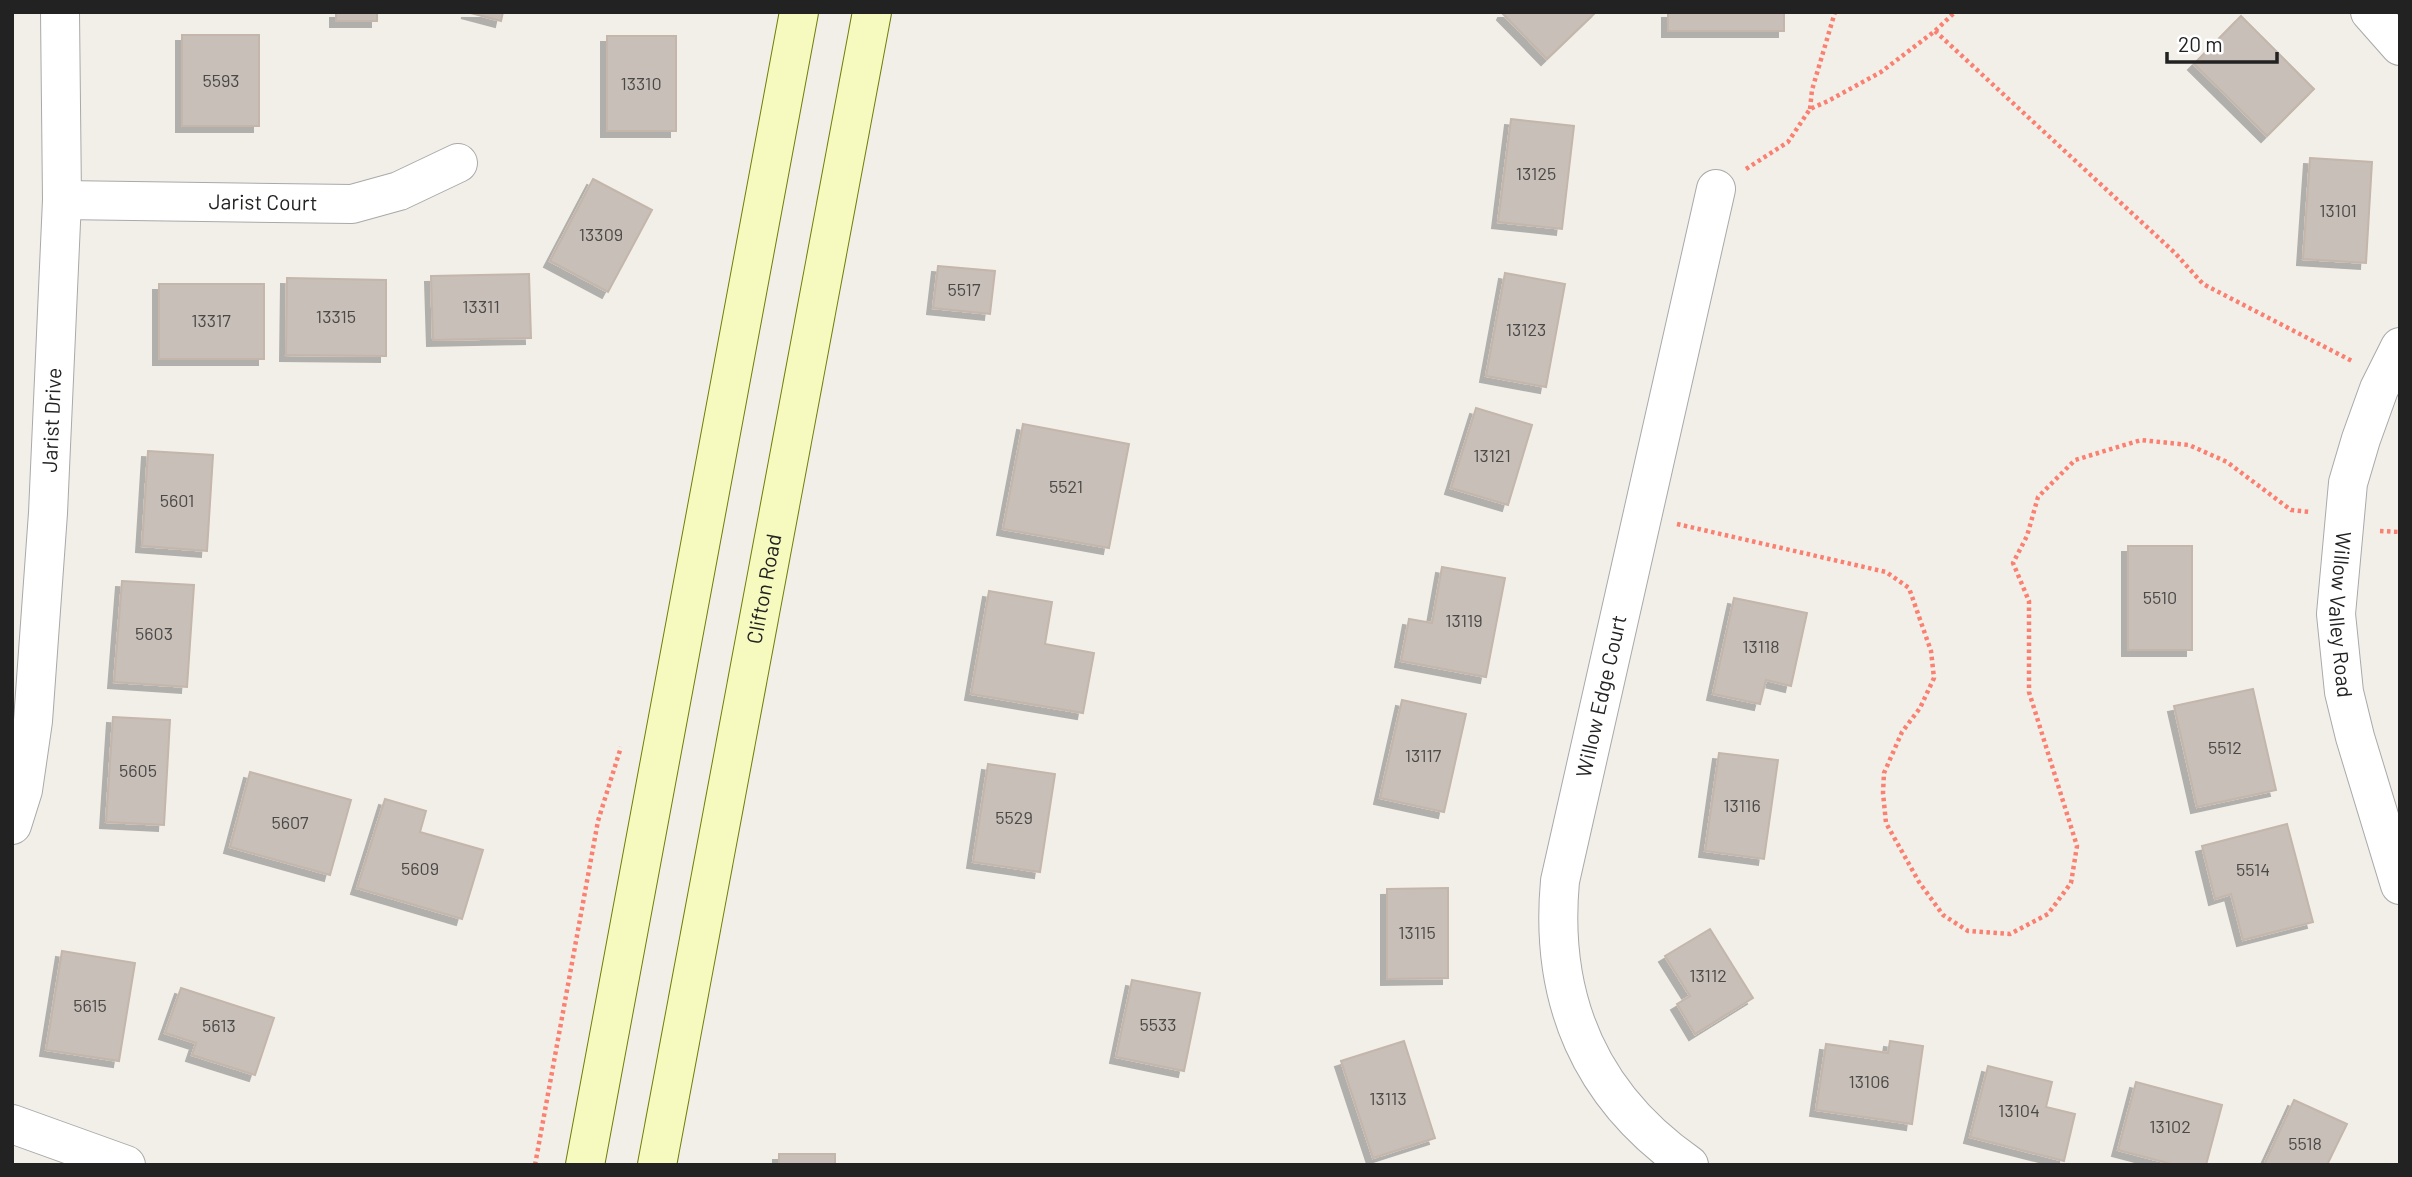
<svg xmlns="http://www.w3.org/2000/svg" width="2412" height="1177" viewBox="0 0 2412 1177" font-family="Barlow,sans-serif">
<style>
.building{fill:#c7bfb8;stroke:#c4b6ab;stroke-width:2;filter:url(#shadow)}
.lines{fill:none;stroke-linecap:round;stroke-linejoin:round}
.minor-casing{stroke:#a9a9a9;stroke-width:40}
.secondary-casing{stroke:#707d05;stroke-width:40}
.path{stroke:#fa8072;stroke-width:4.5;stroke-dasharray:3.5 3.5;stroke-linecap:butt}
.minor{stroke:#fff;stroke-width:38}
.secondary{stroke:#f7fabf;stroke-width:38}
.labels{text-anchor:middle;stroke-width:5;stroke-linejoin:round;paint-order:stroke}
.number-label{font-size:18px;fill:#4b4948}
.street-label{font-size:21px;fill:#222;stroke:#fff}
</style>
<defs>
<filter id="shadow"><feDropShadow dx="-6" dy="6" stdDeviation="0" flood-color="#0004"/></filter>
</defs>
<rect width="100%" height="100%" fill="#f2efe9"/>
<path class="building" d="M336,12h41v9h-41z
M467,12h36l-2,9z
M1504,12h92l-49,47 -44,-45z
M1668,12h116v19h-116z
M2241,16l73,73 -47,47 -73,-72z
M182,35h77v91h-77z
M607,36h69v95h-69z
M1511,119l63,7 -12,103 -64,-7z
M2310,158l62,4 -6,101 -63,-4z
M593,179l59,31 -44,82 -58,-31z
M938,266l57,5 -5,43 -57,-6z
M1505,273l60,11 -19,103 -60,-11z
M529,274l2,64 -98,2 -2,-64z
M287,278l99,2v76l-100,-1z
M159,284h105v75h-105z
M1476,408l56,17 -24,80 -57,-17z
M1023,424l106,20 -20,104 -106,-19z
M148,451l65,4 -6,96 -65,-5z
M2128,546h64v104h-64z
M1442,567l63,11 -19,99 -85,-16 8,-42 23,4z
M122,581l72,4 -7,102 -73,-5z
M989,591l63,11 -7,42 49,9 -11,60 -112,-19z
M1734,598l73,15 -16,73 -25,-6 -6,24 -47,-10z
M2253,689l23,101 -79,17 -23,-101z
M1402,700l64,14 -22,98 -64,-14z
M113,717l57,3 -6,105 -58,-3z
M1719,753l59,7 -14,99 -59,-8z
M988,764l67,10 -15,98 -67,-10z
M250,772l101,28 -21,75 -100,-28z
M385,799l41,12 -6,21 63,18 -21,69 -105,-31z
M2287,824l26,98 -70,18 -12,-46 -16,5 -13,-53z
M1448,888v90l-61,1v-90z
M1710,929l43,69 -58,36 -18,-30 13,-8 -25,-40z
M62,951l73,12 -16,98 -73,-11z
M1132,980l68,13 -16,78 -68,-14z
M181,988l93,30 -19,57 -63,-20 4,-12 -31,-10z
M1404,1041l31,97 -62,20 -32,-97z
M1890,1041l33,5 -11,78 -96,-14 10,-66 62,9z
M1988,1066l64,16 -6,25 29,7 -11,47 -94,-24z
M2136,1082l86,23 -16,60h-31l-57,-15z
M2294,1100l53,24 -20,41h-63z
M779,1154h56v11h-56z"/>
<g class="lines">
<defs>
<g id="minor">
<path d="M2370,12l30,34"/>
<path id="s1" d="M62,200l290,4 47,-13 59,-28"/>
<path id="s2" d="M2400,347l-21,42 -18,50 -13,44 -12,131 8,78 11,45 45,148"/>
<path id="s3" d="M12,825l11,-35 10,-69 15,-208 14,-313 -2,-188"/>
<path d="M12,1124l114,41"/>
<path id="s4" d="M1689,1165c-99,-69 -140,-165 -129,-284l156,-692"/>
</g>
<g id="secondary">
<path d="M585,1165l214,-1153"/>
<path id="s5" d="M657,1165l215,-1153"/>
</g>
</defs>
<use href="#minor" class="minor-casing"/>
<use href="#secondary" class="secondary-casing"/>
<path class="path" d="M1935,31l240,222 28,31 149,77
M1810,109l2,-19 23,-78
M1746,169l42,-27 22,-33 18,-8 53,-29 54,-41 20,-19
M1677,524l209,48 23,16 22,63 3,27 -14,30 -18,24 -18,41 -1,20 3,30 33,59 24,33 25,16 42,3 38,-20 23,-31 6,-37 -48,-154v-91l-16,-38 14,-27 11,-39 37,-37 66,-20 48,5 38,17 64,48 19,2
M2380,531l20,1
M535,1165l63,-344 23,-74"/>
<use href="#minor" class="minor"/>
<use href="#secondary" class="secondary"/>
</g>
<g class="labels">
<g class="number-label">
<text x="221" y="87">5593</text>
<text x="641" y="90">13310</text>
<text x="1536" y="180">13125</text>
<text x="2338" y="217">13101</text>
<text x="601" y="241">13309</text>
<text x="964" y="296">5517</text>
<text x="481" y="313">13311</text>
<text x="336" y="323">13315</text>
<text x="211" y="327">13317</text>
<text x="1526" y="336">13123</text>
<text x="1492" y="462">13121</text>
<text x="1066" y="493">5521</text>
<text x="177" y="507">5601</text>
<text x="2160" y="604">5510</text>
<text x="1464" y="627">13119</text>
<text x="154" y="640">5603</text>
<text x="1761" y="653">13118</text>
<text x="2225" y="754">5512</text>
<text x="1423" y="762">13117</text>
<text x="138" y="777">5605</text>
<text x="1742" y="812">13116</text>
<text x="1014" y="824">5529</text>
<text x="290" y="829">5607</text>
<text x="420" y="875">5609</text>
<text x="2253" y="876">5514</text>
<text x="1417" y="939">13115</text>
<text x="1708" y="982">13112</text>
<text x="90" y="1012">5615</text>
<text x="1158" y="1031">5533</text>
<text x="219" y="1032">5613</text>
<text x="1869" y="1088">13106</text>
<text x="1388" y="1105">13113</text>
<text x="2019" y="1117">13104</text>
<text x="2170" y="1133">13102</text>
<text x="2305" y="1150">5518</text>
</g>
<g class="street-label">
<text dy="7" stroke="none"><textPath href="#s1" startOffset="201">Jarist Court</textPath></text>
<text dy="7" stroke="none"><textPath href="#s3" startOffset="408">Jarist Drive</textPath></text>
<text dy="7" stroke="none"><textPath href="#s5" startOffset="586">Clifton Road</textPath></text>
<text dy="7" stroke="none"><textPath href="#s2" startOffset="278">Willow Valley Road</textPath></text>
<text dy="7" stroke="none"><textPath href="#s4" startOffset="518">Willow Edge Court</textPath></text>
</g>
</g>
<rect width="2412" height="1177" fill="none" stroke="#222222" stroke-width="28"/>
<path d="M2167 52v10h110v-10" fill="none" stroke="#222222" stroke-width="3.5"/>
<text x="2178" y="52" font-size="21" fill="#222222" stroke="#ffffff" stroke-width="5" paint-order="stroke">20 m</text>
</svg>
